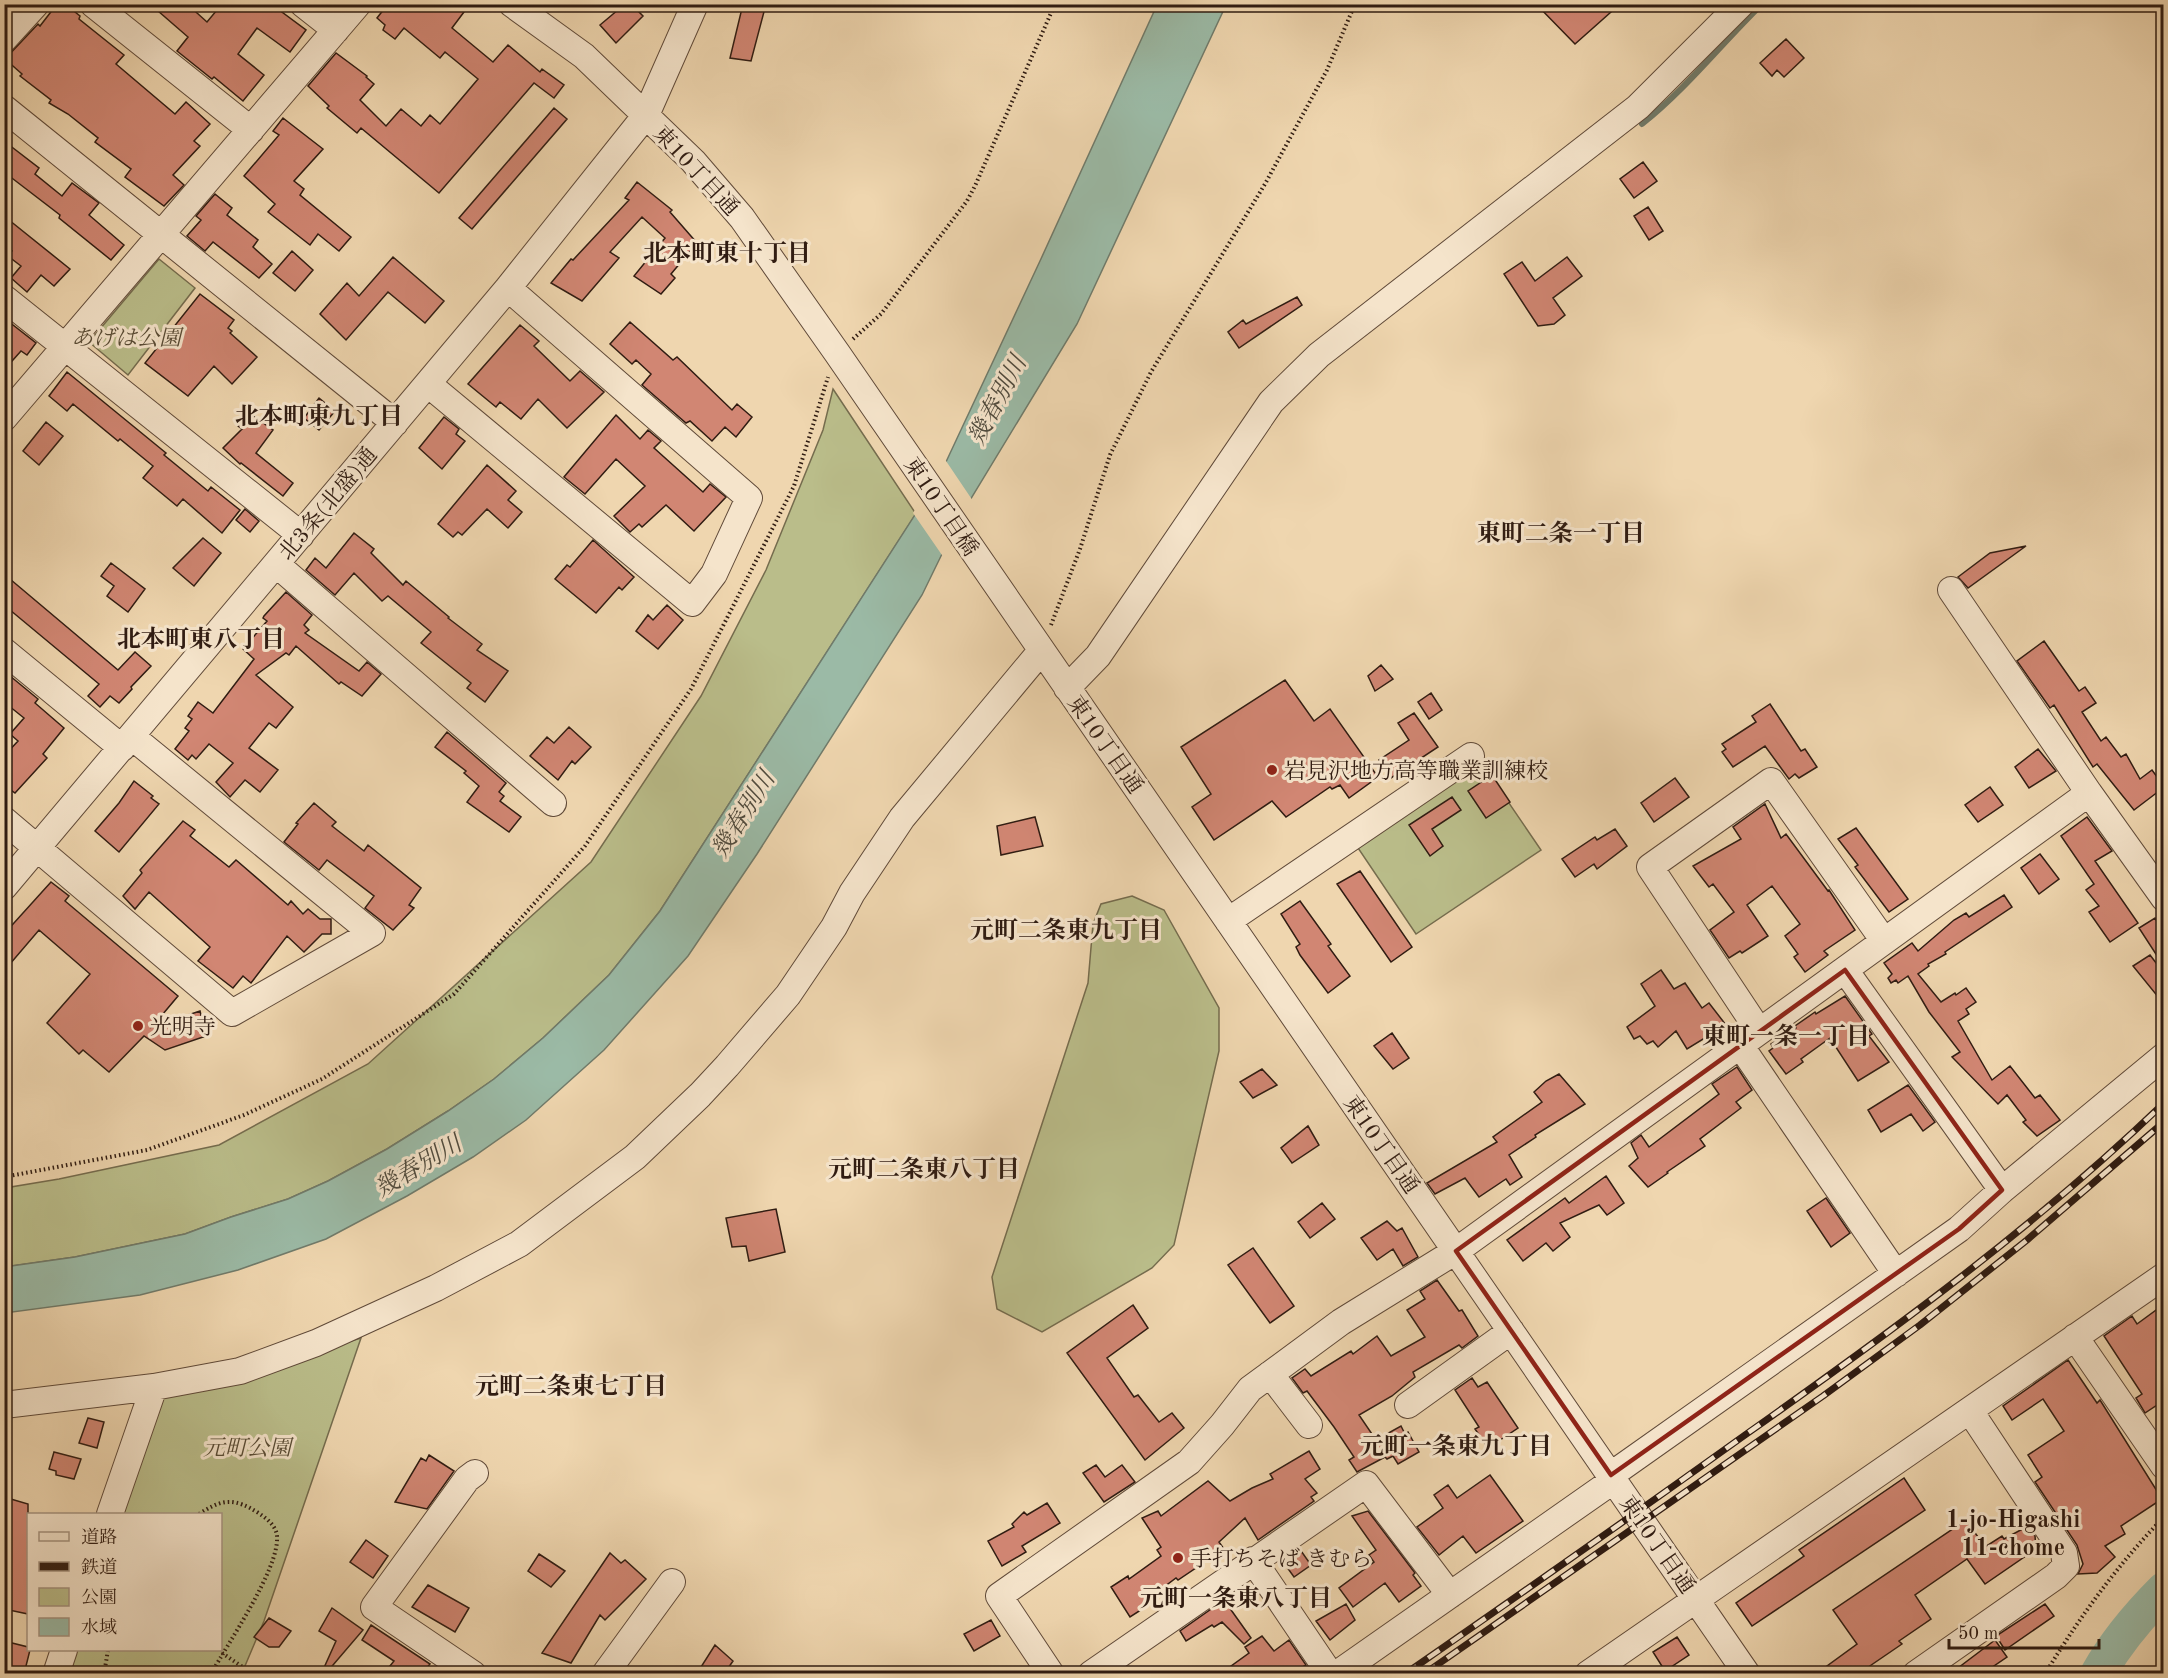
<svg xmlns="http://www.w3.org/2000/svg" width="2168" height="1678" viewBox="0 0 2168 1678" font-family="'Old Standard TT','Noto Serif JP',serif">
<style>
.green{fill:#babd8a;stroke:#756c4e;stroke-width:1.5}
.water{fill:#9bbaa6;stroke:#707b6b;stroke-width:1.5}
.pier{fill:#efd6af}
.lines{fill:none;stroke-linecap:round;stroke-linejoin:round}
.stream{stroke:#707b6b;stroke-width:6}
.river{stroke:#9bbaa6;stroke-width:36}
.building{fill:#d18673;stroke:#301c12;stroke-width:1.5}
.minor-casing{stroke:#604a39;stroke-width:28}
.path{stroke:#301c12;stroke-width:4;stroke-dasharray:1.5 3;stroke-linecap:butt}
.minor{stroke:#f5e4cb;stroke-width:26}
.rail-casing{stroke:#301c12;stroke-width:7}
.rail{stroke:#f5e4cb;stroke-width:4.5;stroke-dasharray:14;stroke-linecap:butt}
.marked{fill:none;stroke:#8f2418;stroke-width:4.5;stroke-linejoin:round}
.poi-dot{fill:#8f2418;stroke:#f5e4cb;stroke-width:2}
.labels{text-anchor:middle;stroke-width:6;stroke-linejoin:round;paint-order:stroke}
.street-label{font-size:22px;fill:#301c12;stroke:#f5e4cb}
.park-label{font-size:22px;font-style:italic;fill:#594c36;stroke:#f5e4cb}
.poi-label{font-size:22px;fill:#301c12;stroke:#f5e4cb;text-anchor:start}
.neighbourhood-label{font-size:24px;font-weight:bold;fill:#301c12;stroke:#f5e4cb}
.water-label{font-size:24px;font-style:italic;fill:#504b3e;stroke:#f5e4cb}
</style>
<rect width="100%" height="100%" fill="#efd6af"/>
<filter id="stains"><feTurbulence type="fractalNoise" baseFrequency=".00333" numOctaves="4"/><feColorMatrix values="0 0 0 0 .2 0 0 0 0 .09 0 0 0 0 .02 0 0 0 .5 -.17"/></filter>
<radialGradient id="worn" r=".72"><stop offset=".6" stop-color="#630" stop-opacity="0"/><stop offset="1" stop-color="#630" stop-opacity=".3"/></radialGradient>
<path class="green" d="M159,259l36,29 -67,87 -39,-33z
M833,389l83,125 -256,397 -51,64 -66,63 -49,41 -46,32 -61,38 -59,32 -40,18 -57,18 -46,17 -110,23 -70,10v-79l54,-9 160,-34 149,-81 223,-202 110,-166 65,-126 57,-140z
M1481,762l60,88 -125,84 -60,-89z
M1132,896l32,14 55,98v43l-45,194 -22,23 -110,64 -45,-23 -5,-32 96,-294 5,-59 8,-20z
M361,1338l-97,283 -22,52 -175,1 8,-24h145v-136h-98l41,-117z"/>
<path class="water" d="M1157,5h69l-149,319 -116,191 -39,80 -165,259 -69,102 -84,94 -78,70 -53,37 -66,39 -81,43 -88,31 -98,25 -135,18 -1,-46 71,-10 110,-23 46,-17 57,-18 40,-18 59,-32 61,-38 46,-32 49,-41 66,-63 51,-64 278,-432 102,-218z"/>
<path class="pier" d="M944,458l29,43 -29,57 -31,-45 22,-36z"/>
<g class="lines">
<path class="stream" d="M1642,124c45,-36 79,-80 120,-120"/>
<path class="river" d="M2098,1674c18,-32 40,-58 66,-84"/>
</g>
<path class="building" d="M57,4h8l15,12 -1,3 45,36 -8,9 59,50 11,-12 24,22 -16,17 6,5 -27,29 11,10 -20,21 -39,-29 6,-8 -36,-27 3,-4 -30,-24 -19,-11 2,-3 -31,-24 2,-2 -17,-15 33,-35 2,2z
M150,4h37l20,18 15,-18h49l35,26 -16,22 -33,-24 -19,26 26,21 -21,26 -29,-24 -2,2 -35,-28 11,-14z
M388,4h82l-18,24 41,34 15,-17 32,27 2,-3 22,16 -10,13 -20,-15 -95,110 -78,-65 -4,5 -30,-25 2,-2 -21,-20 28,-33 31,23 -1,1 8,7 -14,16 26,26 15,-17 20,17 9,-11 10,9 38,-45 -33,-27 -5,6 -36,-30 -9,11 -12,-9 2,-5 -8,-7z
M625,4h6l12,12 -27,27 -16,-18z
M743,4h23l-15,57 -21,-3z
M1536,4h84l-45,40z
M1786,39l18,19 -20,19 -7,-7 -5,6 -12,-13z
M554,108l13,11 -95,110 -13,-11z
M283,118l40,31 -29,32 10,8 -4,6 51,42 -12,14 -21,-17 -8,11 -42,-33 7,-8 -31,-28 35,-41 -6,-4z
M4,141l35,27 -4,6 27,22 10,-13 27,20 -10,12 35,30 -13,15 -52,-42 1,-3 -56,-43z
M1643,162l14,19 -23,17 -14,-19z
M637,182l35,28 -2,2 27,31 -26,31 4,4 -14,16 -27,-18 31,-38 -23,-21 -32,35 9,6 -37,43 -31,-18 20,-24 2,1 56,-60 -4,-2z
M215,194l17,14 -5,7 31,25 -5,7 19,17 -13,14 -46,-36 -8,9 -18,-15 14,-16 -5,-4z
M1648,207l15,24 -14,9 -15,-24z
M4,216l66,53 -16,17 -13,-11 -14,17 -16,-14 10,-12 -13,-10 4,-5 -8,-6z
M292,251l21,19 -18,21 -22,-18z
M393,257l51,44 -19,22 -37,-31 -42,48 -26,-26 27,-31 12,13z
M1567,257l15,19 -29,22 12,17 -11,9 -16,2 -34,-52 18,-12 13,19z
M200,294l34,26 -6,8 4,3 -2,2 27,24 -25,27 -18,-18 -26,30 -43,-33z
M1297,297l5,8 -63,43 -11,-16 15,-12 3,4z
M4,318l32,25 -9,12 -6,-4 -17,19z
M630,322l43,38 4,-3 55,53 5,-6 15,13 -16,20 -11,-10 -13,14 -22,-20 -4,2 -44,-38 9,-11 -15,-14 -4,4 -22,-20z
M520,325l19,16 -5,5 36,35 10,-10 24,21 -37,36 -29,-29 -17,20 -21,-17 -4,5 -28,-23z
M67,372l99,81 -2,2 44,36 3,-4 29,23 -18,23 -39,-34 -6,7 -34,-28 10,-12 -33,-27 -2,2 -45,-37 -6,7 -18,-15z
M319,398l16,13 -16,19 -15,-12z
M248,412l25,18 -17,23 37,30 -10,13 -42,-33 -1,1 -17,-16 19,-19 -4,-3z
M616,415l24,24 8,-9 13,11 -7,7 49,44 7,-8 16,13 -32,34 -28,-26 -24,22 -3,-3 -9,8 -16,-16 31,-30 -29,-27 -31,35 -21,-17z
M444,417l15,12 -3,5 9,7 -23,28 -23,-21z
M46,422l17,14 -24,29 -16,-14z
M487,465l29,26 -8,9 14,12 -14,16 -21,-19 -25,26 -4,-3 -5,5 -15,-13z
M245,509l14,12 -9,11 -14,-12z
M354,533l20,16 -3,4 32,32 3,-4 43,36 -1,1 34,26 -5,6 31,21 -23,31 -18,-14 4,-5 -50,-40 10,-11 -43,-36 -6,5 -28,-28 -19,22 -29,-25 9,-12 11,10z
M203,538l18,15 -27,33 -21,-18z
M593,540l41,37 -12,13 -3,-3 -23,26 -41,-34 12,-14 3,2z
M2026,546l-58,42 -10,-11 32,-24z
M111,563l34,26 -17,23 -21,-16 7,-10 -13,-10z
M4,574l114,96 17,-18 16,14 -20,21 1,2 -13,14 -9,-7 -10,11 -12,-11 11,-12 -95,-79z
M286,592l26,23 -8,10 5,5 -4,3 54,38 8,-9 14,12 -19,22 -21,-14 -2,2 -43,-38 -7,9 -3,-2 -30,22 37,32 -17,21 -7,-5 -20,25 29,22 -18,22 -15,-12 -15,17 -14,-15 17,-19 -24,-19 -13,15 -4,-4 -4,5 -13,-11 14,-18 -4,-3 7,-9 -4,-3 10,-14 15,11 41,-54 -11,-10 24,-28 -4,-3 1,-2z
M667,605l16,15 -25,29 -22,-18 12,-16 5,5z
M2044,641l35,50 6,-4 11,16 -14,9 19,29 5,-4 15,20 5,-3 14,25 12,-9 11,15v3l-29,22 -37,-46 -4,3 -39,-62 -4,3 -33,-47z
M1381,665l12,14 -18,12 -7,-15z
M4,671l34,28 -3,4 29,25 -21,26 4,4 -32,35 -11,-8v-29l14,-15 -8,-7 14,-16 -20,-16z
M1285,680l29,41 16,-12 48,68 -29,21 -9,-13 -8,4 -2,-2 -44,30 -14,-16 -58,39 -22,-33 19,-13 -30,-47z
M1431,693l11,17 -13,9 -11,-17z
M1770,704l31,47 4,-2 12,18 -18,11 -4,-4 -6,5 -24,-33 -32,21 -11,-15 4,-3 -4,-5 34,-22 -4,-6z
M1414,713l24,34 -47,31 -12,-18 30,-20 -11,-17z
M569,727l22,20 -16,17 -3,-3 -14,19 -28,-24 17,-19 7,6z
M447,732l59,51 -7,9 5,4 -4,5 21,16 -12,15 -42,-30 12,-16 -15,-13 2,-2 -31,-24z
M2038,749l18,22 -27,17 -14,-21z
M1492,775l18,27 -24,16 -18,-27z
M1675,778l14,19 -35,25 -13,-19z
M134,781l19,15 -2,2 8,6 -40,48 -24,-21 24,-28z
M1990,787l13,18 -25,17 -13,-17z
M1452,797l9,13 -29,19 11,17 -13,10 -21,-31z
M314,803l22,19 -4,4 32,25 4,-6 53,43 -12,17 5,3 -21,22 -28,-22 9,-12 -47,-36 -8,10 -35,-28 14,-18 -2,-1z
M1765,804l16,34 5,-4 42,57 1,-1 26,40 -31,21 4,4 -23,17 -11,-15 4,-3 -13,-18 15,-12 -28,-38 -25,19 21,31 -26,17 -2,-2 -11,7 -19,-28 24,-18 -21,-28 -4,3 -16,-21 48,-27 -8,-12z
M1035,817l8,29 -42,9 -4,-29z
M2087,817l25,34 -17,10 43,62 -28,19 -21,-30 10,-6 -13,-16 8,-6 -33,-48z
M183,821l12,9 -5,6 39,31 7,-7 52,45 3,-4 12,13 5,-5 12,10h11v15h-9l-18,18 -17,-16 -36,47 -8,-7 -10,12 -35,-27 12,-14 -61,-55 -14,17 -12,-13 19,-23 -2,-3z
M1856,828l52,71 -19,13 -34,-45 3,-2 -20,-26z
M1615,829l12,17 -30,23 -3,-5 -19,13 -13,-18 33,-22 2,3z
M2040,854l19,25 -20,15 -18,-26z
M1360,871l52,76 -21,15 -54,-78z
M51,882l18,14 -4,5 113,95 -26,31 48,-16 6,25 -41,14 -21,-14 -35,36 -26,-22 -4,4 -32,-31 43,-49 -51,-44 -35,41v-37z
M2004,895l8,12 -67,45 1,2 -18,10 1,2 -11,8 23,28 14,-9 1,2 10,-7 10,14 -10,7 3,5 -11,7 34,59 18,-14 25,32 5,-3 20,25 -23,16 -14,-14 3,-2 -19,-25 -9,9 -46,-47 8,-5 -31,-40 -21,-36 -10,7 -2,-3 -5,3 -3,-5 4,-4 -8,-11 28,-20 6,8 36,-31 12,-7 3,4z
M1300,901l31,43 -3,2 22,30 -22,17 -28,-38 -4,-8 4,-3 -19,-30z
M2155,918l8,13v34l-24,-37z
M2150,955l13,17v31l-30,-37z
M1661,970l13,19 11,-6 17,25 7,-5 17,22 -39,24 -11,-18 -18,16 -5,-6 -6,3 -7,-8 -6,3 -7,-12 28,-21 -14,-22z
M1845,996l27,38 -3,2 20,26 -31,19 -28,-43 -29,21 2,3 -17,12 -17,-23 4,-3 -2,-4 25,-16 -1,-2 20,-14 1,2z
M1392,1033l17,25 -16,11 -19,-23z
M1737,1067l15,23 -16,12 5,6 -41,31 5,7 -38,26 1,1 -20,14 -19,-21 9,-8 -7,-15 10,-8 8,12 70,-53 -7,-10z
M1262,1069l15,16 -24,13 -13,-16z
M1559,1074l26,30 -50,31 1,2 -27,18 13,22 -12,8 -4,-6 -27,18 -14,-19 -30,16 -8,-11 70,-41 -4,-5 49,-35 -8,-10 12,-11z
M1908,1085l27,37 -12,9 -12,-17 -30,18 -13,-22z
M1308,1126l11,19 -27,18 -11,-15z
M1606,1176l18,27 -17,12 -8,-10 -39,18 10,14 -17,14 -7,-8 -23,18 -16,-21 58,-42 4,5z
M1826,1198l24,35 -19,14 -24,-36z
M1322,1203l13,16 -25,19 -12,-16z
M776,1209l9,43 -36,9 -3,-15 -14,1 -6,-29z
M1387,1221l10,10 5,-3 16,29 -15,9 -10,-17 -16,11 -16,-22z
M1253,1248l41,58 -24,17 -42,-58z
M1437,1280l22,31 3,-1 16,26 -16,12 -3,-3 -46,27 2,5 -23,19 -33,19 17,25 25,-14 4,8 3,-2 11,20 -21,12 -5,-8 -6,3 -2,-2 -28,15 -8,-12 5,-3 -20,-30 -27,-36 -4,2 -11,-15 13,-9 6,7 40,-25 2,3 24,-18 14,20 34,-19 -18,-27 18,-11 -5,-8z
M1133,1305l15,23 -41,30 27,39 4,-2 21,27 13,-9 12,15 -39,32 -78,-107z
M2163,1305v96l-18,12 -9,-15 6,-4 -38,-58 28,-20 5,8z
M2068,1360l29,43 3,-3 62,99 -41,27 4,8 -20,12 10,11 -18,16 -19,1 5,-10 -6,-19 -42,-63 7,-5 -14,-22 36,-24 -21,-32 -31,21 -9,-14z
M1472,1378l6,9 9,-5 31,46 -30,20 -13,-19 4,-2 -24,-37z
M88,1418l16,4 -7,26 -18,-5z
M1309,1451l11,18 -15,10 12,14 -6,4 3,4 -56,39 -13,-22 -26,24 5,7 -46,31 -2,-2 -32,24 3,4 -17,11 -19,-30 17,-11 1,3 32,-23 -4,-6 4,-3 -19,-29 16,-7 3,5 47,-35 22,20 22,-13 21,-9 -3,-5z
M54,1452l27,7 -7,20 -18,-4v-4l-7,-2z
M429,1455l25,16 -27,38 -32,-7 26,-44 5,3z
M1096,1465l9,12 17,-12 13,17 -31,20 -21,-29z
M1490,1475l33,46 -47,32 -13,-17 -24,19 -22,-28 26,-19 -9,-13 14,-10 9,13z
M1904,1478l21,32 -173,116 -16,-23 68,-47 -5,-6z
M4,1497l24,7v110l-24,-5z
M1047,1503l13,20 -38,23 4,6 -24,14 -14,-25 26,-14 -2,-3 12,-12 3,3z
M1368,1511l47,62 -2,2 8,11 -22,16 -14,-19 -32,24 -14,-19 35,-26 -5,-7 7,-5 -24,-34z
M1966,1520l19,27 17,-11 2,3 24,-13 7,10 1,13 -51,35 -18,-25 -52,36 16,24 -32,22 3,3 -44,30h-42l41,-30 -24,-34z
M366,1540l22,16 -15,22 -23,-16z
M1299,1548l12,17 -17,12 -10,-14 -2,2 -2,-3z
M610,1553l11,10 4,-3 21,19 -41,41 -5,-5 -29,48 -29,-10z
M539,1554l26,17 -14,16 -23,-16z
M428,1585l41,23 -14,24 -43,-25z
M1224,1600l27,38 -7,6 -22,-22 -8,5 -2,-2 -26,16 -6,-10z
M1346,1604l9,16 -25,20 -14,-19z
M2045,1604l9,12 -49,34 -9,-14z
M332,1608l31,22 -36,42 -4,-2 13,-29 -17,-10z
M269,1618l22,13 -12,16h-10l-15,-10z
M991,1620l9,16 -26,15 -10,-17z
M371,1625l59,39 -8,10h-22l-10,-8 4,-5 -32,-21z
M1262,1636l12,15 15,-11 17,25 -15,9h-71l29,-21 -4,-6z
M1677,1637l12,18 -24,16 -12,-19z
M1995,1640l12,17 -25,17h-32z
M4,1641l24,6 2,3 -5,20 -21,-5z
M715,1645l18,16 -9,13h-12l-11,-7z"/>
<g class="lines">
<defs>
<path id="minor" d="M93,4l158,126
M303,4l33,26
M512,4l72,52 109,105 49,57 95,135 910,1321
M4,39l32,-35
M4,108l391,315
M4,298l297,237
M428,384l264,219 22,-29 35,-76 -241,-210
M4,418l354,-414
M276,564l277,239
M1951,590l138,203 75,105
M4,651l118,97
M1067,688l31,-32 173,-254 48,-47 319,-248 103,-103
M4,820l228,193 140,-80 -241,-197
M4,887l504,-599 138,-173 49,-111
M1228,921l243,-165
M1845,970l157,220
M1759,1031l-109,-164 121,-86 113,160
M1740,1045l156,229
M2075,1337l89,129
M1270,1374l39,51
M4,1405l150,-18 86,-16 76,-28 120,-55 83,-44 116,-87 65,-62 27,-29 61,-71 46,-68 18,-34 50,-75 139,-167
M1408,1405l103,-74
M1611,1475l348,-246 43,-39 162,-134
M110,1514l44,-127
M1253,1560l77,114
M56,1674l8,-24
M473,1674l-99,-67 93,-128 8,-6
M605,1674l67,-92
M1051,1674l-52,-78 190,-134 33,-37 28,-36 91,-67 115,-71 633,-458
M1091,1674l275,-190 84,111
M1337,1674l277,-194
M1588,1674l576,-398
M1916,1674l140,-98 10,-10 -2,-13 -94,-142"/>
</defs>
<use href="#minor" class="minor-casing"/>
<path class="path" d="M853,339l28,-25 86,-113 8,-15 80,-182
M1051,625l29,-76 30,-94 41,-83 114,-188 62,-114 28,-66
M4,1177l143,-27 97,-35 78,-36 132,-85 131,-148 106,-157 103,-203 34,-109
M199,1514c19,-12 30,-17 51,-6 11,6 27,16 27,29 2,32 -49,106 -66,137
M222,1653l31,21
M104,1674l4,-24
M2045,1674c34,-56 73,-110 119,-157"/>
<use href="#minor" class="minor"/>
<defs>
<path id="rail" d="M1405,1674c114,-79 227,-158 340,-239 146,-103 290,-208 419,-332
M1424,1674l399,-278 97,-71 107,-85 137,-118"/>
</defs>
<use href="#rail" class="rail-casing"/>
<use href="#rail" class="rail"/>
</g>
<path class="marked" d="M1845,970l157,220 -43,39 -348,246 -155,-224z"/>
<g class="poi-dot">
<circle cx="1272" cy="770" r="6"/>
<circle cx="138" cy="1026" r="6"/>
<circle cx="1178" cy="1558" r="6"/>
</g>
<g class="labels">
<g class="street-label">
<text transform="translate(697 170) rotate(47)" y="8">東10丁目通</text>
<text transform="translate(327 503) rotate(-50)" y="8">北3条(北盛)通</text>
<text transform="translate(942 506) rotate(56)" y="8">東10丁目橋</text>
<text transform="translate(1106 744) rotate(55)" y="8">東10丁目通</text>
<text transform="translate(1382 1144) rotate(55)" y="8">東10丁目通</text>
<text transform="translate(1658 1544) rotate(55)" y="8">東10丁目通</text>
</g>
<g class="park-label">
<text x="126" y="345">あげは公園</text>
<text x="247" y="1455">元町公園</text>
</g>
<g class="poi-label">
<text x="1284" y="778">岩見沢地方高等職業訓練校</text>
<text x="150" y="1034">光明寺</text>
<text x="1190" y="1566">手打ちそば きむら</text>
</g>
<g class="neighbourhood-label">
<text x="727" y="261">北本町東十丁目</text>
<text x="319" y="424">北本町東九丁目</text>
<text x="1561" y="541">東町二条一丁目</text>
<text x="201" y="647">北本町東八丁目</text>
<text x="1066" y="938">元町二条東九丁目</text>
<text x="1786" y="1044">東町一条一丁目</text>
<text x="924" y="1177">元町二条東八丁目</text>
<text x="571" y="1394">元町二条東七丁目</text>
<text x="1456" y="1454">元町一条東九丁目</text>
<text x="2013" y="1527">1-jo-Higashi<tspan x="2013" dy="28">11-chome</tspan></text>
<text x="1236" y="1606">元町一条東八丁目</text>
</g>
<g class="water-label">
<text transform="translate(997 400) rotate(-62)" y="8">幾春別川</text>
<text transform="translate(743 814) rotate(-58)" y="8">幾春別川</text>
<text transform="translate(418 1166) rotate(-31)" y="8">幾春別川</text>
</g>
</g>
<rect width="2168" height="1678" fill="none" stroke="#efd6af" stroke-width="24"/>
<rect x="6" y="6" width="2156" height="1666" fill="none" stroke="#301c12" stroke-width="3"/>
<rect x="12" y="12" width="2144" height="1654" fill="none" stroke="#301c12" stroke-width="1.5"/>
<rect x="27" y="1513" width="195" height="138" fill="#f5e4cb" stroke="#a69481" stroke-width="1.5"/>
<rect x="39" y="1532" width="30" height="9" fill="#f5e4cb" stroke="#a69481" stroke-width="1.5"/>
<text x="81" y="1543" font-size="18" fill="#301c12">道路</text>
<rect x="39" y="1562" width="30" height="9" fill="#301c12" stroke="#a69481" stroke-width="1.5"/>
<text x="81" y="1573" font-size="18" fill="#301c12">鉄道</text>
<rect x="39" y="1588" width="30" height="18" fill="#babd8a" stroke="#a69481" stroke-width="1.5"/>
<text x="81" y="1603" font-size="18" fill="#301c12">公園</text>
<rect x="39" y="1618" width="30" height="18" fill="#9bbaa6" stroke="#a69481" stroke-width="1.5"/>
<text x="81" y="1633" font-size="18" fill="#301c12">水域</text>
<path d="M1949 1639v9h150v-9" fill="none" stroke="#301c12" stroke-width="3"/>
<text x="1958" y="1639" font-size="18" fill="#301c12" stroke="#f5e4cb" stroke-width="4.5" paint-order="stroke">50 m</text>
<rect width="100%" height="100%" filter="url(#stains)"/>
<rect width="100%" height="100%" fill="url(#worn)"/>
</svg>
